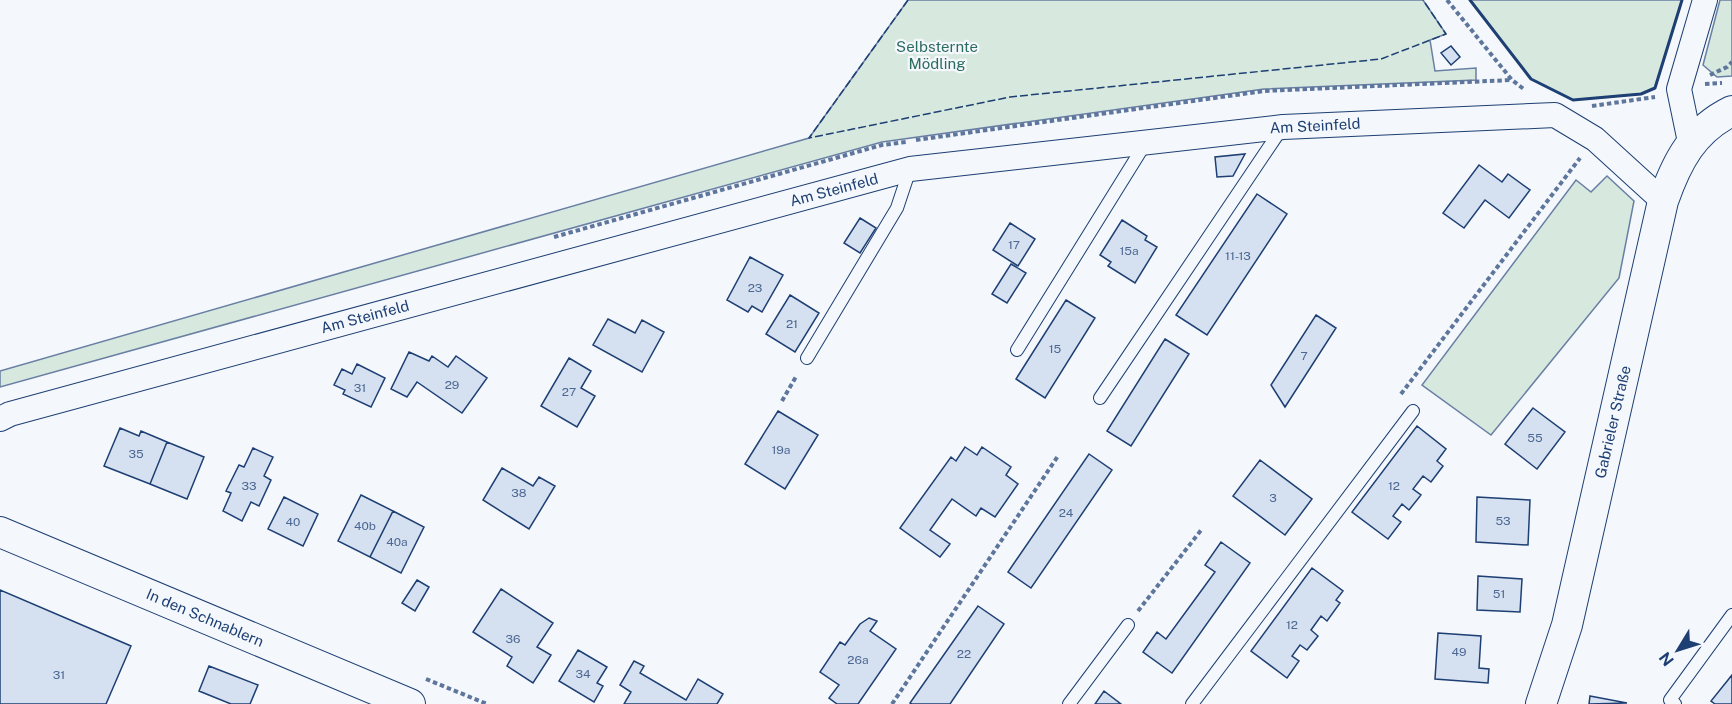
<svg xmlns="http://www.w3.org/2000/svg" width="1732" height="704" viewBox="0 0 1732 704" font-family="'Public Sans',sans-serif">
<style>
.green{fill:#d7e8df;stroke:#687fa3;stroke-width:1.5}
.building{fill:#d5e0f0;stroke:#1d3f73;stroke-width:1.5}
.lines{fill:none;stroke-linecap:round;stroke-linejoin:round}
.service-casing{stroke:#1d3f73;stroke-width:14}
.minor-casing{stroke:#1d3f73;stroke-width:26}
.tertiary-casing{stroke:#1d3f73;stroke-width:32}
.path{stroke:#5e769c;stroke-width:4;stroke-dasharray:4.5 3;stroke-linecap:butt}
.service{stroke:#f4f7fb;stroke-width:12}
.minor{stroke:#f4f7fb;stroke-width:24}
.tertiary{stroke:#f4f7fb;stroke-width:30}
.fence{stroke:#1d3f73;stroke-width:1.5;stroke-dasharray:8 3;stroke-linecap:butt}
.wall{stroke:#1d3f73;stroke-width:3}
.labels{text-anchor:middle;stroke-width:4.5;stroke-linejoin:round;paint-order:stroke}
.number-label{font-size:12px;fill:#4b6792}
.park-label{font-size:15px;fill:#2c6c60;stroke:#f4f7fb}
.street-label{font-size:15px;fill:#1d3f73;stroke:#f4f7fb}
</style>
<rect width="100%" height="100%" fill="#f4f7fb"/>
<path class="green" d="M908,0h515l23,34 -16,6 5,31 41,-3v12l-212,9 -382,53 -882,245v-16l809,-233z
M1470,0h212l-27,88 -14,6 -68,6 -42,-21z
M1720,0h12v76l-15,1 -14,-12z
M1607,176l27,25 -15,77 -128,157 -69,-50 154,-205 15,12z"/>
<path class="building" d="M1451,46l9,11 -9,8 -10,-12z
M1245,154l-12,22 -16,1 -2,-20z
M1479,165l23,17 6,-8 22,16 -21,28 -24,-18 -21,28 -21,-15z
M1257,194l30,20 -80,121 -31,-20z
M860,218l16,10 -16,25 -16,-10z
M1122,220l25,16 -2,4 12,7 -22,36 -27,-17 3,-4 -11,-7z
M1010,223l25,16 -17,27 -25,-16z
M750,257l33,18 -21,37 -10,-6 -4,6 -21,-12z
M1011,264l15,9 -19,30 -15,-9z
M790,295l29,18 -24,39 -29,-18z
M1066,300l29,18 -50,80 -29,-19z
M1316,315l20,13 -51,79 -14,-22z
M608,319l27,14 7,-13 22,12 -22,40 -49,-27z
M1165,339l24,15 -58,92 -24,-15z
M409,352l20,9 3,-5 16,11 8,-11 31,22 -25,35 -45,-31 -10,15 -16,-8z
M569,358l22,13 -10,17 14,8 -18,31 -36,-21z
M357,364l28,14 -14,29 -28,-13 2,-4 -11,-5 8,-16 10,5z
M1533,408l32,24 -28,37 -32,-25z
M778,411l40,24 -33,54 -40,-25z
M1417,426l29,23 -9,12 6,5 -12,16 -8,-6 -10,13 8,6 -12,15 -7,-6 -9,12 8,6 -13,17 -36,-27z
M120,428l19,8 2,-5 26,11 -17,42 -46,-18z
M167,442l37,15 -17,42 -37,-15z
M965,447l12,8 5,-8 29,20 -5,8 12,9 -23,33 -14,-9 -5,8 -24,-17 -22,31 20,14 -10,13 -40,-29 51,-71 5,4z
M253,448l20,9 -9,19 7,4 -12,26 -8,-4 -9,19 -19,-10 8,-18 -5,-2 13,-26 5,2z
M1089,454l23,16 -81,118 -23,-16z
M1260,460l52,39 -27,36 -52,-39z
M502,468l31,18 6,-9 16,9 -26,43 -46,-29z
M361,495l32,16 -23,46 -32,-16z
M284,497l34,17 -15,32 -35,-17z
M1477,497l53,3 -2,45 -52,-3z
M393,511l31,16 -23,46 -31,-16z
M1221,542l29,21 -78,110 -29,-21 14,-20 9,7 38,-52 11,-15 -10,-7z
M1312,568l31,23 -7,9 4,3 -13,18 -6,-5 -10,14 7,6 -11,14 -7,-5 -8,11 7,5 -12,17 -36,-27z
M1478,576l44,3 -2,33 -43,-2z
M417,580l12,7 -14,24 -13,-8z
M501,589l52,34 -16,24 14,8 -18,28 -26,-17 5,-9 -39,-25z
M0,590l131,56 -25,58h-106z
M978,606l26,18 -54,80h-38l-2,-1z
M869,618l8,3 -7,10 26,18 -38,55h-21l-8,-6 10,-13 -19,-13 20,-30 5,3 15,-21z
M1438,633l43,3 -2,32 10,1 -1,14 -53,-4z
M578,650l29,17 -10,16 6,3 -9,16 -35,-21z
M634,661l10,5 -4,7 46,27 12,-21 25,15 -6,10h-93l7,-12 -11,-7z
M209,666l49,19 -8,19h-19l-32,-13z
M1732,675v29h-17l-4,-3z
M1104,691l17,13h-26z
M1590,696l37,7 -38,1z"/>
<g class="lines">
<defs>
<path id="service" d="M1017,350l128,-206
M807,358l90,-150 13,-39
M1100,398l182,-270
M1069,704l59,-79
M1192,704l221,-293
M1675,704l-5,-4 62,-85"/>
<path id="minor" d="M1690,142l-11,-53 26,-89
M0,419l10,-5 900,-245 373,-42 272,-12 40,24 68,62"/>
<path id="tertiary" d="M0,532l410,172
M1541,704l26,-79 96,-424c14,-40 30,-71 69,-90"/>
</defs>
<use href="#service" class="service-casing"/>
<use href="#minor" class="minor-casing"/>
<use href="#tertiary" class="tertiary-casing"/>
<path class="path" d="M1447,0l65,80 13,10
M1710,75l17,-8 5,-5
M1705,84l17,-1
M1592,106l63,-9
M916,140l348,-49 248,-11
M554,237l328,-92 24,-3
M1401,394l179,-236
M782,401l15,-26
M1138,611l64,-82
M426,679l61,25
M892,704l166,-248"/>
<use href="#service" class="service"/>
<use href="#minor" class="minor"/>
<use href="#tertiary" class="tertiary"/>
<path class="fence" d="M908,0l-99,138 201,-41 371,-38 65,-25 -23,-34"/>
<path class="wall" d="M1470,0l61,79 42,21 68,-6 14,-6 27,-88"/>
</g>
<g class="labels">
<g class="number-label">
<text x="1014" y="249">17</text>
<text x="1129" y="255">15a</text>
<text x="1238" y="260">11-13</text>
<text x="755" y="292">23</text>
<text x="792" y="328">21</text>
<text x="1055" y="353">15</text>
<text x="1304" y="360">7</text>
<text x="452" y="389">29</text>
<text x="360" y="392">31</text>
<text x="569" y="396">27</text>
<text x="1535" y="442">55</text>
<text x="781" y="454">19a</text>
<text x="136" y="458">35</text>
<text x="249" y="490">33</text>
<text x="1394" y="490">12</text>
<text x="519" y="497">38</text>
<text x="1273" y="502">3</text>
<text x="1066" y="517">24</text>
<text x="1503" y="525">53</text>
<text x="293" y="526">40</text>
<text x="365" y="530">40b</text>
<text x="397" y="546">40a</text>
<text x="1499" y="598">51</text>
<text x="1292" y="629">12</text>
<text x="513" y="643">36</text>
<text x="1459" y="656">49</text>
<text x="964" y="658">22</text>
<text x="858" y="664">26a</text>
<text x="583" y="678">34</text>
<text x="59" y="679">31</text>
</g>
<g class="park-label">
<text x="937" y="52">Selbsternte<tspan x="937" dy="17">Mödling</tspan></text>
</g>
<g class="street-label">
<text transform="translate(1315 126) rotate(-3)" y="5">Am Steinfeld</text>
<text transform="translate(834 190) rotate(-15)" y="5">Am Steinfeld</text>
<text transform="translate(365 317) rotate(-15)" y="5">Am Steinfeld</text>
<text transform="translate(1613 422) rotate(-77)" y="5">Gabrieler Straße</text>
<text transform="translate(205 618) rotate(23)" y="5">In den Schnablern</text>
</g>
</g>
<g transform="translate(1678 650) rotate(232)" stroke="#f4f7fb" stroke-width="4.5" paint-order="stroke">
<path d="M0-4.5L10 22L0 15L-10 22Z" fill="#1d3f73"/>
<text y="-9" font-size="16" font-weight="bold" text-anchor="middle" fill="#1d3f73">N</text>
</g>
</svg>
